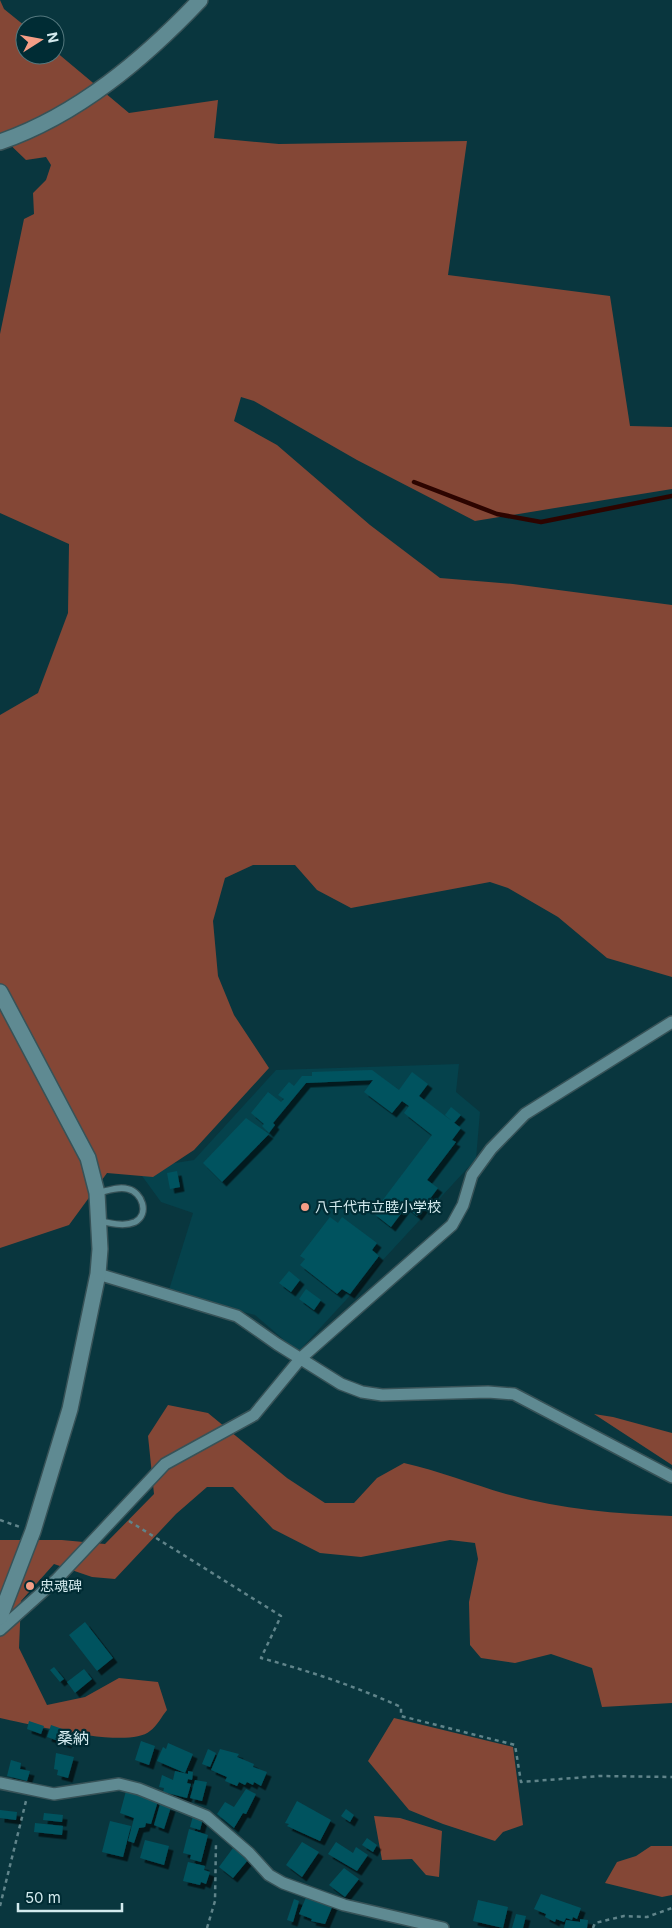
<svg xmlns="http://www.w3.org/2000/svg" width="672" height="1928" viewBox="0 0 672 1928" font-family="Inter,'Noto Sans JP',sans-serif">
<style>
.built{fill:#05424c}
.forest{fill:#844736}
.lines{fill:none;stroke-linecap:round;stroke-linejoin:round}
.stream{stroke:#2c0400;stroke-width:4.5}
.building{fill:#00535f;filter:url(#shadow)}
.lane-casing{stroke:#375257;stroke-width:8}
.street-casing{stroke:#375257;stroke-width:14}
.secondary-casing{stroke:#375257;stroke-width:18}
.path{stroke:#60848a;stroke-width:2.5;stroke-dasharray:4 4;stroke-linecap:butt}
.lane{stroke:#5f8a92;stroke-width:5.5}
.street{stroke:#5f8a92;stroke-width:11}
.secondary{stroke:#5f8a92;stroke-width:15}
.poi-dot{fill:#f49e86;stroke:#002c34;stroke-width:2}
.labels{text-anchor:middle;stroke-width:4.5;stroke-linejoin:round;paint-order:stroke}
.poi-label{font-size:14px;fill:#d3eaee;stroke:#002c34;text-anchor:start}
.quarter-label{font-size:16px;fill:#d3eaee;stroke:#002c34}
</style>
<defs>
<filter id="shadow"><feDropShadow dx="4.5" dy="4.5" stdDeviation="0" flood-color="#0009"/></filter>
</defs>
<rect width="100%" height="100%" fill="#09363e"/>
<path class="built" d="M459,1064l-3,28 24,20 -4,47 -178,193 -43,-37 -87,-22 25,-80 -32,-11 -24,-33 57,-9 82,-90z"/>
<path class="forest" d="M0,0l4,9 21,17v29h30v-4l74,62 89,-13 -4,38 65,6 188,-3 -19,134 162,21 20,130 42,1v62l-197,32 -118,-61 -103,-59 -13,-4 -7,24 43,24 93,80 70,53 73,6 159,21v372l-65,-19 -49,-41 -50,-29 -18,-6 -139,26 -34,-18 -22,-25h-42l-28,13 -12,43 5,55 16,39 35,53 -75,82 -41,27 -46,-4 -38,52 -69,23v-533l38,-22 30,-80 1,-69 -69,-31v-179l24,-115 10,-5 -1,-21 13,-13 5,-15 -5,-8 -20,3 -26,-25z
M168,1405l40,8 79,65 38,25h29l23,-25 27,-15c35,8 68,21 102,31 54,15 110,20 166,22v187l-70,4 -10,-39 -41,-14 -36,9 -34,-5 -11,-13 -1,-43 9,-43 -3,-16 -25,-3 -89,17 -41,-4 -47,-24 -40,-42h-26l-31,27 -61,65 -23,-2 -38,-13 -33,37 -2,47 28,57 38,-8 34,-19 39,4 9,28c-5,6 -10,16 -17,21 -22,19 -120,-7 -150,-13v-178h62l43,4 49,-50 -6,-58z
M594,1414l19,3 59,16v32z
M394,1718l119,29 10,78 -20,7 -8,9 -52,-17 -34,-14 -41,-49z
M374,1816l26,2 42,13 -3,46 -13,-2 -14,-16 -30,1z
M651,1846h21v49l-10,2 -57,-14 12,-21 19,-6z"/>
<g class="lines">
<path class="stream" d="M414,482l83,32 44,8 131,-26"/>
</g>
<path class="building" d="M372,1070l27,20 13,-18 16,12 -9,12 42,32 -9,12 4,2 -29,38 11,8 -21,28 -11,-9 -15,20 -18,-14 59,-78 -28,-22 5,-7 -7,-5 -10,12 -28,-21 9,-12 -67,3 -33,40 2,2 -6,8 -7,-7 2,-2 -13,-11 17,-21 13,10 3,-3 -6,-4 11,-13 5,4 8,-10h10v-4z
M451,1107l10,8 -7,8 -9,-8z
M246,1118l23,16 -47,48 -19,-19z
M177,1171l3,16 -10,2 -3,-16z
M330,1217l8,6 4,-6 35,26 -5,7 7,6 -29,38 -8,-5 -5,5 -37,-29 5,-6 -5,-3z
M289,1271l11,9 -9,12 -12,-9z
M306,1289l15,11 -7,10 -15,-11z
M85,1622l28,36 -16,13 -28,-36z
M54,1667l10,12 -4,3 -10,-12z
M84,1669l8,10 -17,14 -8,-11z
M29,1721l15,5 -3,8 -14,-5z
M51,1725l20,7 -4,12 -20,-7z
M141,1741l14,5 -6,19 -14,-5z
M168,1743l25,11 -8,19 -28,-12 6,-14 3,2z
M208,1749l8,4 -6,14 -8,-3z
M220,1749l19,5 -2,3 17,7 -1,3 14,5 -6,14 -7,-4 -1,3 -6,-3 -2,3 -6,-3 -2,4 -12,-5 2,-4 -16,-7z
M56,1753l18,4 -6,21 -11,-3 1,-5 -4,-1z
M11,1760l10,3 -1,6 10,2 -3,10 -20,-5z
M175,1771l13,3v-3l5,1 -1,8 -4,-1 -1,4 4,1 -4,14 -24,-6 1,-4 -5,-1 3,-12 11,5z
M195,1780l12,2 -5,19 -12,-3z
M246,1789l10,5 -10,20 -3,-1 -9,15 -17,-14 8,-12 9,5z
M126,1791l32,10 -7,23 -5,-1 -1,4 -6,1 -5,15 -6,-2 6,-23 -14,-5z
M297,1801l34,19 -11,21 -33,-15 2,-2 -4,-1z
M160,1804l11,3 -7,22 -10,-4z
M346,1809l8,6 -4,7 -9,-6z
M0,1810l17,2 -1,8 -16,-2z
M44,1813l19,2 -1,7 -19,-2z
M193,1816l10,3 -3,11 -10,-3z
M110,1821l21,5 -8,31 -21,-5z
M35,1823l28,3 -1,9 -28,-3z
M189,1829l19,6 -7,27 -11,-3 1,-4 -8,-2z
M367,1838l10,7 -4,7 -11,-7z
M145,1840l24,6 -5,19 -24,-7z
M302,1842l17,10 -17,25 -16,-12z
M336,1842l17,11 3,-6 12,8 -11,16 -29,-17z
M233,1848l15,12 -15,18 -14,-11z
M188,1862l17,4 -1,4 6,2 -4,12 -5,-2 -1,3 -17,-4z
M344,1868l15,11 -14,18 -16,-12z
M541,1894l40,14 -4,11 -4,-2 -1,3 -6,-2 -2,4 -8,-3 -1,3 -10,-5 1,-3 -12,-5z
M307,1895l26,10 -8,19 -14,-3 1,-2 -13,-5z
M294,1899l5,2 -6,21 -6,-2z
M478,1900l30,7 -5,21 -30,-7z
M516,1914l10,2 -3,12h-11z
M580,1919l8,1 -1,8h-23l2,-8 14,2z"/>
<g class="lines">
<defs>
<path id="lane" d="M97,1193c10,-2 21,-7 31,-4 14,3 22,25 7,33 -11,5 -25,1 -35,-1"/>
<path id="street" d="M98,1274l139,42 40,28 64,40 21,8 20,3 106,-3 26,2 158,83
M0,1630l57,-51 108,-115 89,-49 47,-57 151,-133 11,-20 9,-30 19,-26 34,-35 147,-92
M0,1783l54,11 65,-10 20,5 67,27 43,37 20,22 14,8 61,22 99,23"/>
<path id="secondary" d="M0,142c78,-27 144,-83 200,-142
M0,992l88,166 9,35 3,56 -2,25 -28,135 -37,122 -33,86"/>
</defs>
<use href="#lane" class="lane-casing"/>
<use href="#street" class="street-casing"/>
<use href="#secondary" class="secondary-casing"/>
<path class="path" d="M0,1520l20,7
M129,1521l152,95 -20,42c48,13 94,28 140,49v9l114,29 6,37 79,-6 72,1
M0,1906l26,-105
M207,1928l8,-27 1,-59
M593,1928l2,-5 29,-7 23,1 25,-9"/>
<use href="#lane" class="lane"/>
<use href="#street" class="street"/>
<use href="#secondary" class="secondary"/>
</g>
<g class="poi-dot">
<circle cx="305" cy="1207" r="5"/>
<circle cx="30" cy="1586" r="5"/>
</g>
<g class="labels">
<g class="poi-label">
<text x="315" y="1212">八千代市立睦小学校</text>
<text x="40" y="1591">忠魂碑</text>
</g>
<g class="quarter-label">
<text x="73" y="1744">桑納</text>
</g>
</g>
<g transform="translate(40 40) rotate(79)"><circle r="24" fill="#002c34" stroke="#54787e"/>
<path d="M0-4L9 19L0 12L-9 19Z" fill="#f49e86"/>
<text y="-8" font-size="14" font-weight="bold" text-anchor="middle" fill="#d3eaee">N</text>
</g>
<path d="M18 1903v8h104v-8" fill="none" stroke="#d3eaee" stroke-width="2.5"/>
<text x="25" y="1903" font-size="15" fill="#d3eaee" stroke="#002c34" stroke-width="4" paint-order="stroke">50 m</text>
</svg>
